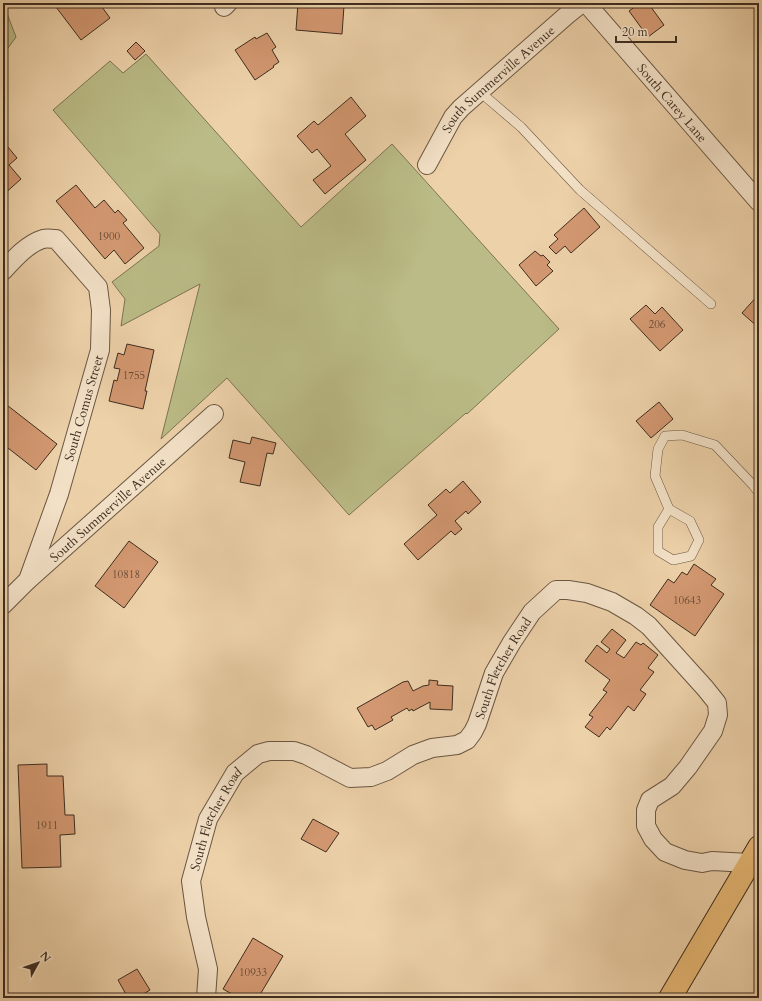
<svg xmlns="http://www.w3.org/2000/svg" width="762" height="1001" viewBox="0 0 762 1001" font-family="Cardo,serif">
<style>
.green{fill:#babb86;stroke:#7c7453}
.building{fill:#d39871;stroke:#3e2d20}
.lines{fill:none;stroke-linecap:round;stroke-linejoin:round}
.service-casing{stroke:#6a5642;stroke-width:10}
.minor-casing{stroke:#6a5642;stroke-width:20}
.primary-casing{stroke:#3e2d20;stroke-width:24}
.service{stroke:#f3e1c7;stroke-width:9}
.minor{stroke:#f3e1c7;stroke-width:18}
.primary{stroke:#e6b874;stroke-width:22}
.labels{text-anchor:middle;stroke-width:3;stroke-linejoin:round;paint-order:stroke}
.number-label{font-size:11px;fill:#634834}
.street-label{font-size:13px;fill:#3e2d20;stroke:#f3e1c7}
</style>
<rect width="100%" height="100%" fill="#edd1a9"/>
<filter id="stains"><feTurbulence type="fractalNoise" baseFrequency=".005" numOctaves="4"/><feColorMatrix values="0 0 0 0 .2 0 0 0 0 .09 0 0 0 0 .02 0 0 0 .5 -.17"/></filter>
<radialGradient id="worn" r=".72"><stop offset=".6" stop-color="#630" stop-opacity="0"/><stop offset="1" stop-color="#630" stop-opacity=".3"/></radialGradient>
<path class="green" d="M3,3l13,34 -8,11 -5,-5z
M146,54l155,173 91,-83 167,185 -92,85 -1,-1 -117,102 -122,-137 -66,61 39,-155 -79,42 4,-27 -13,-17 47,-36 1,-12 -107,-124 57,-49 13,12z"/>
<path class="building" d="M53,3h46l11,15 -29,22z
M298,3h33l-1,2 14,1 -2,28 -46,-4z
M640,3h8l16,22 -16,12 -19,-26z
M267,33l9,14 -4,3 7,12 -6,4 1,1 -19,13 -20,-30 20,-13 1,2z
M136,42l9,9 -10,9 -8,-9z
M351,97l15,19 -21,18 21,26 -41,34 -12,-14 18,-14 -14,-17 -5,4 -15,-17 17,-15 4,4z
M3,141l14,17 -8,7 12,14 -18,16z
M76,185l19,23 9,-8 11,13 3,-3 9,10 -4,3 21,25 -19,16 -11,-14 -9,9 -49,-58z
M584,208l16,19 -29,26 -6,-7 -9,8 -7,-7 9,-8 -4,-4z
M535,251l6,5 2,-1 7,7 -3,3 6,6 -17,15 -17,-21z
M759,294v34l-17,-15z
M646,305l9,9 7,-7 21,23 -23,21 -30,-32z
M127,344l27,6 -9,41h2l-4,18 -34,-8 5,-21 3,1 3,-12 -6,-1 4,-15 6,2z
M3,402l54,42 -21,26 -28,-22h-5z
M659,402l14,17 -22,19 -15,-17z
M252,437l24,6 -3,11 -6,-1 -7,33 -20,-4 5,-20 -16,-4 4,-18 17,4z
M463,481l18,21 -13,12 -2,-3 -11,10 7,8 -7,6 -4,-4 -33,29 -14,-16 33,-29 -9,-10 18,-16 4,4z
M129,541l29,21 -34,46 -29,-22z
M694,564l22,15 -5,6 13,9 -29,42 -45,-31 18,-26 6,4 8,-11 5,3z
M612,629l14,11 -10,13 8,5 12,-16 5,3 2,-2 15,12 -10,13 6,4 -14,18 6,4 -12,17 -6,-5 -18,24 -3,-3 -8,10 -14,-10 8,-10 -4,-2 18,-23 -4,-2 7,-10 -25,-19 12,-16 10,8 3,-4 -9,-7z
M429,680l9,1 -1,4 16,1 -1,24 -22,-1v-7l-17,9 -1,-2 -3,2 -2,-3 -16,9 2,3 -18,10 -3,-5 -4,2 -11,-19 46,-26 5,-1 5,10 10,-5 6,-1z
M47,764v12h16l2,39h9l1,19 -15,1 1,32 -39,1 -4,-103z
M313,819l26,14 -13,19 -25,-13z
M253,938l30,18 -25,42h-19l-16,-9z
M137,969l13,21 -13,8h-9l-10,-18z"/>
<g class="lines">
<defs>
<path id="service" d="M480,92l41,35 59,63 131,114
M669,509l-11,18v24l15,9 18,-4 8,-16 -9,-19 -21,-12 -14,-33 3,-27 7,-13 17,-1 33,10 38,40 6,8"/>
<g id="minor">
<path id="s1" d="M586,3l173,199"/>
<path d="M224,7l4,-4"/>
<path id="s2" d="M427,165l26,-48 8,-9 106,-93 15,-12"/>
<path d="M3,271c11,-12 24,-27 40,-32 4,-1 9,0 13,0l42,48 3,23 -1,40 -41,144 -31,86"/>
<path id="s3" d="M3,605l25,-25 186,-166"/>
<path id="s4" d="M206,998l2,-29 -12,-52 -5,-36 17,-62 27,-46 23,-19 11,-3h25l12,4 44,23 21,-1 16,-6 26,-16 19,-7 25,-3 10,-5 6,-8 4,-8 17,-51 18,-31 20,-30 24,-22h12l19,3 25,9 24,14 13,10 56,62 12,15 1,12 -5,16 -25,36 -16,19 -22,14 -4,10v16l7,13 12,13 20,8 17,3 10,-2 37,2"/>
</g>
<path id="primary" d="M670,998l89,-151"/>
</defs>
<use href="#service" class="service-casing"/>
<use href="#minor" class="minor-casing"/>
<use href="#primary" class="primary-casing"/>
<use href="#service" class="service"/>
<use href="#minor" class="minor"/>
<use href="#primary" class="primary"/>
</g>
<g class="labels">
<g class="number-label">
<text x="109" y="240">1900</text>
<text x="657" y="328">206</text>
<text x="134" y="379">1755</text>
<text x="126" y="578">10818</text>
<text x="687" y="604">10643</text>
<text x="47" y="829">1911</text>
<text x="253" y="976">10933</text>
</g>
<g class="street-label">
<text dy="5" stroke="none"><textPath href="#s2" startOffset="113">South Summerville Avenue</textPath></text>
<text dy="5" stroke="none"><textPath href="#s1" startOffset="132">South Carey Lane</textPath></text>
<text transform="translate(83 408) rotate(-74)" y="5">South Comus Street</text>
<text dy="5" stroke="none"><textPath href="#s3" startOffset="142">South Summerville Avenue</textPath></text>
<text dy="5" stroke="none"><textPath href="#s4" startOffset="571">South Fletcher Road</textPath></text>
<text dy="5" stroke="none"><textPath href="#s4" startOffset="186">South Fletcher Road</textPath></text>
</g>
</g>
<rect width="762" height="1001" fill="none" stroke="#edd1a9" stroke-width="16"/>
<rect x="4" y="4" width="754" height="993" fill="none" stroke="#3e2d20" stroke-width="2"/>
<rect x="8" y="8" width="746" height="985" fill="none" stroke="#3e2d20"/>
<g transform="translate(38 963) rotate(50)" stroke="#f3e1c7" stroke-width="3" paint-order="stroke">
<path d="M0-3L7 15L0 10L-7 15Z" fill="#3e2d20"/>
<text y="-6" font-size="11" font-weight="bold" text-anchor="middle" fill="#3e2d20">N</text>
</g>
<path d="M616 36v6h60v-6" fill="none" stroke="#3e2d20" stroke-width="2"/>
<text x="622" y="36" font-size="12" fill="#3e2d20" stroke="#f3e1c7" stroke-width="3" paint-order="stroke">20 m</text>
<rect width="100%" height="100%" filter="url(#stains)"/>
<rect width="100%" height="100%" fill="url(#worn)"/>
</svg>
